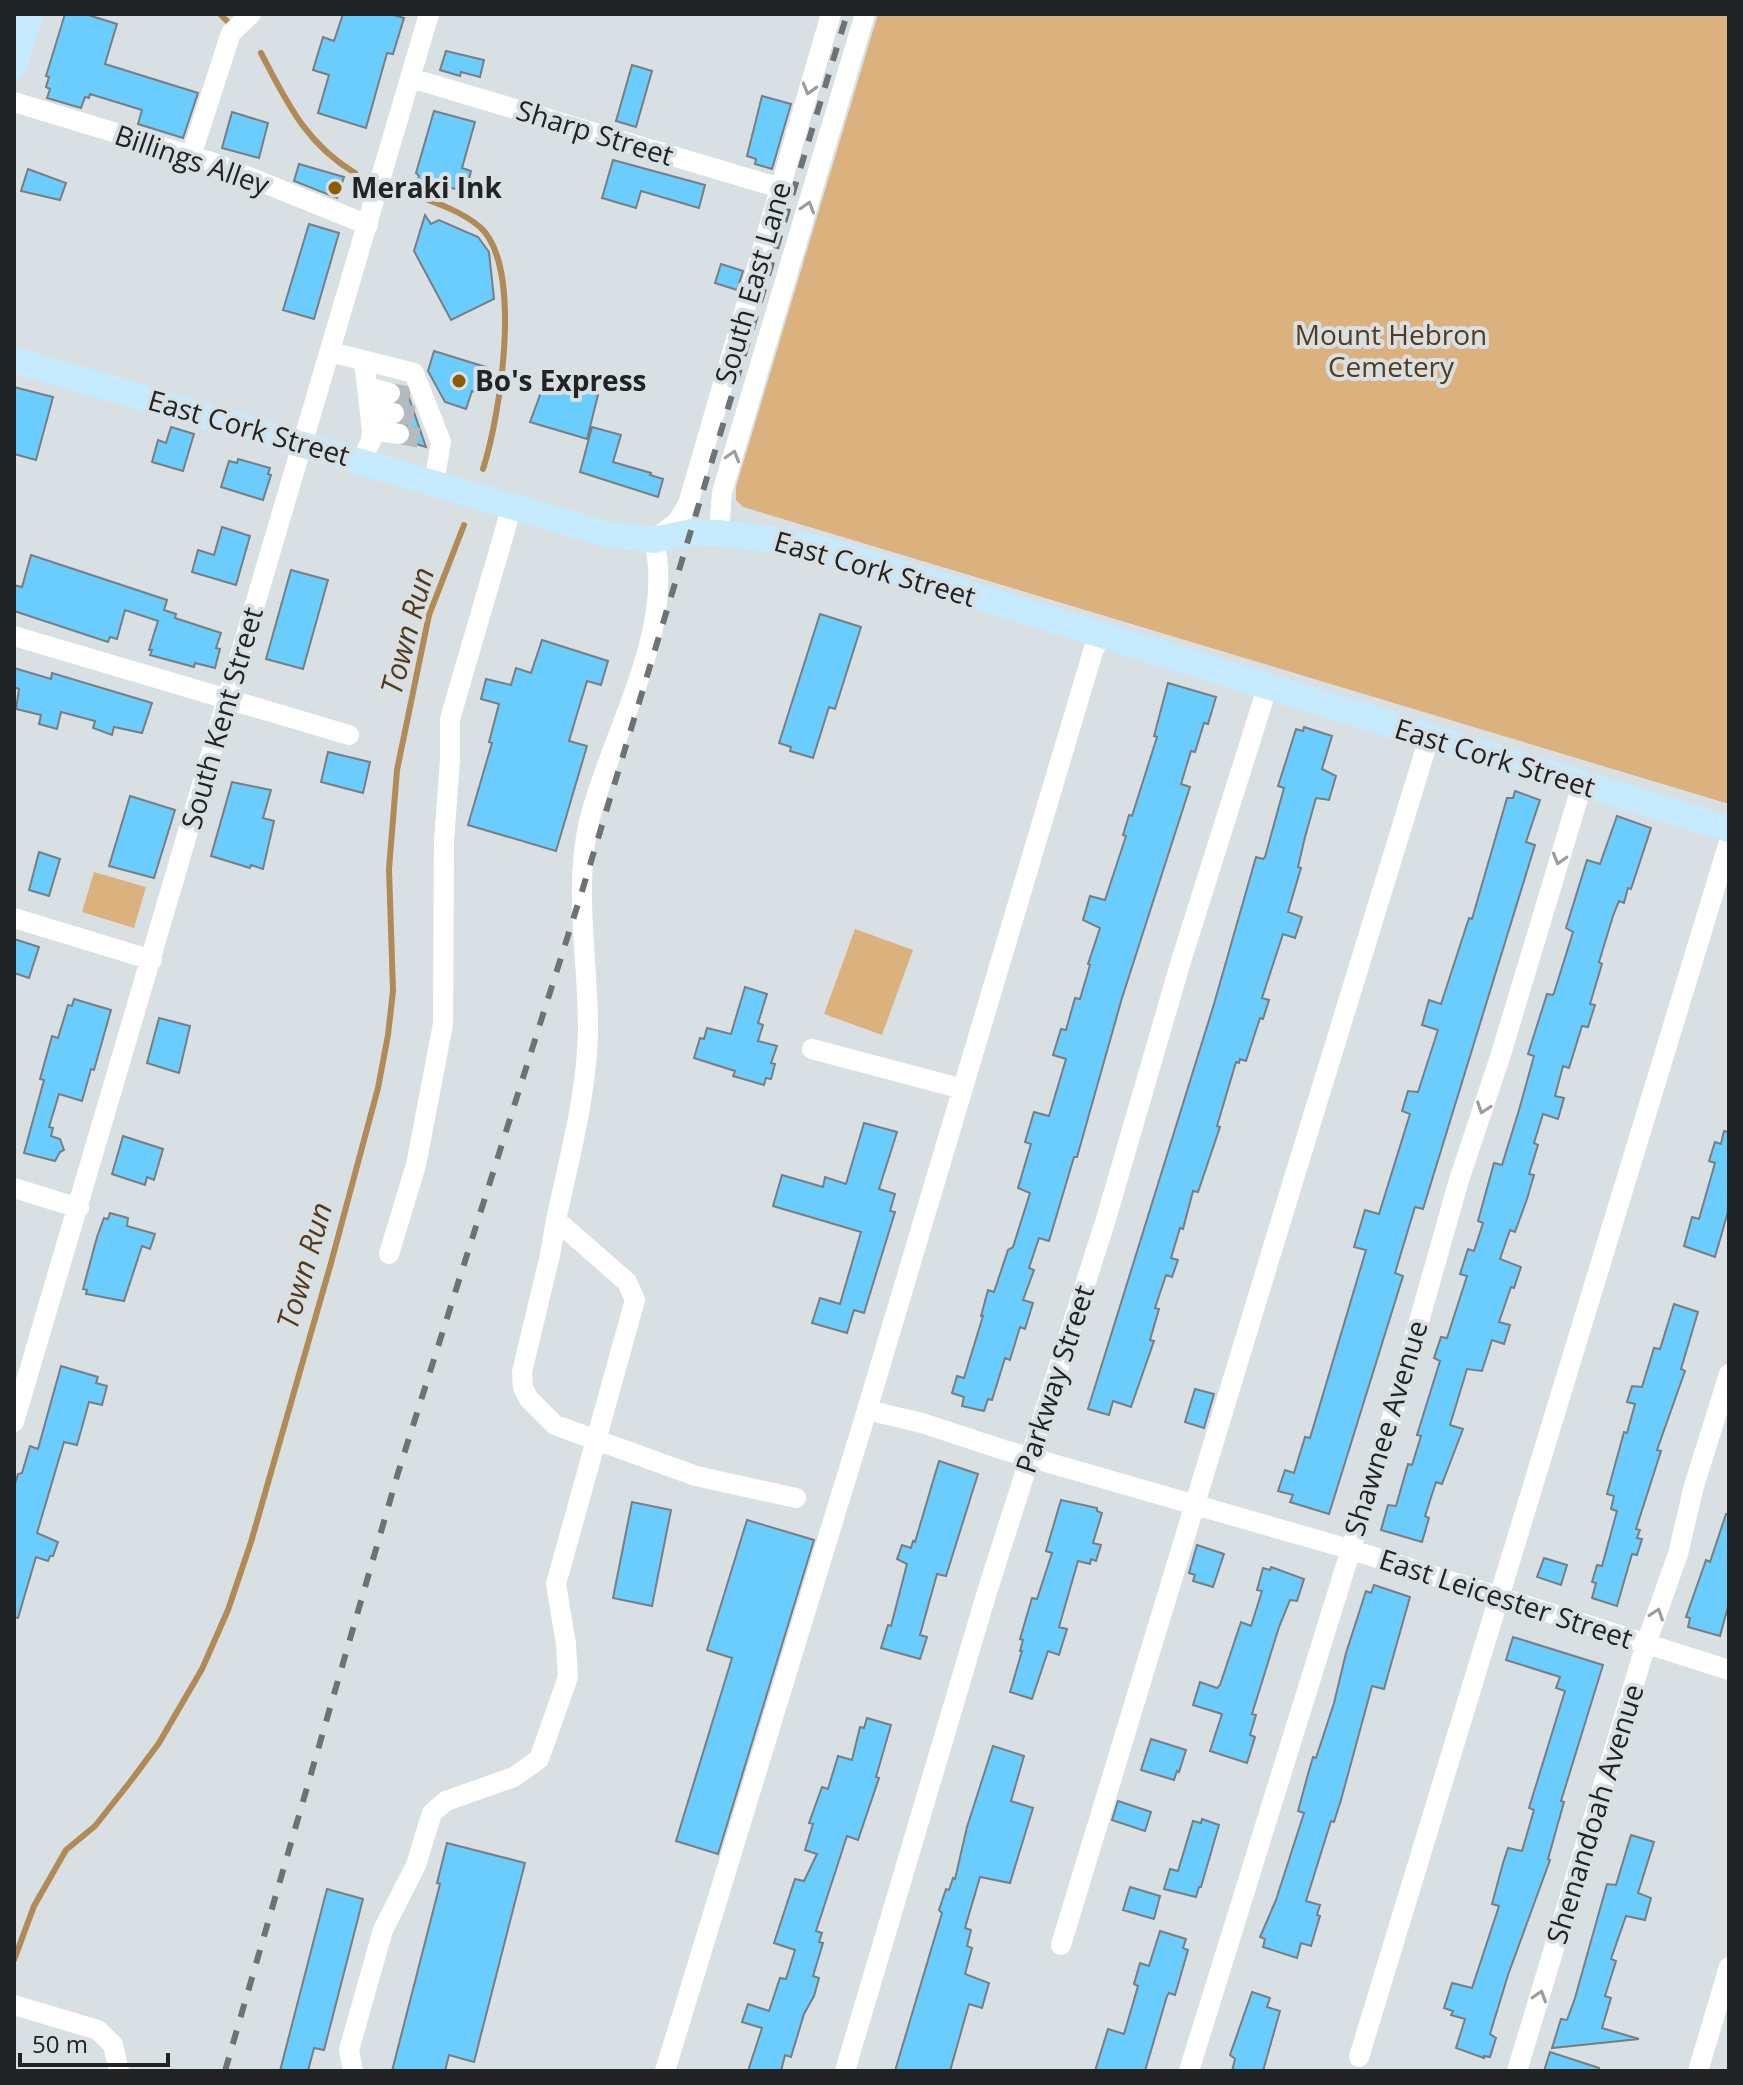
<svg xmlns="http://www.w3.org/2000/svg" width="1743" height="2085" viewBox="0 0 1743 2085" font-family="'Open Sans',sans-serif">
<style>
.green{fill:#dbb27e}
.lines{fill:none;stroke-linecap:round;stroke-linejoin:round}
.stream{stroke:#b28a55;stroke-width:6}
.building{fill:#6bcdfe;stroke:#787e82;stroke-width:2}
.minor-tunnel{stroke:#b4babe;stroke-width:20;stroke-dasharray:20 10;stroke-linecap:butt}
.minor{stroke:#fff;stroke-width:20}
.major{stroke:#c7ebfe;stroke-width:26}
.rail{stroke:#6e7275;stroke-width:6;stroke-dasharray:14 14;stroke-linecap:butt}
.oneway{stroke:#9b9c9d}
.poi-dot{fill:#8d5c06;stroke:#d9e0e4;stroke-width:3}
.labels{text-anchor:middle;stroke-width:8;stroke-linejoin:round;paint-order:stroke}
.street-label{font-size:28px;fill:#212325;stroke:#d9e0e4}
.poi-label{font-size:28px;font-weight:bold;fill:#212325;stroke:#d9e0e4;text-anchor:start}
.park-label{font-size:28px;fill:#553d1c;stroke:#d9e0e4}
.water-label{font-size:30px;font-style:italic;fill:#533b1a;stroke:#d9e0e4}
</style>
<rect width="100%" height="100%" fill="#d9e0e4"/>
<path class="green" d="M878,14h851v790l-986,-297 -7,-7v-13z
M94,872l52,15 -12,41 -52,-16z
M855,929l58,21 -31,85 -58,-21z"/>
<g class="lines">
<path class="stream" d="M220,14l9,9
M261,53c26,49 44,90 94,120
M403,191c25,9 56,18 77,36 44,40 20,190 3,242
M14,1960l20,-54 32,-56 29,-24 35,-44 29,-39 43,-74 26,-59 23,-68 80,-279 47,-175 10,-53 5,-44 -4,-122 8,-99 32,-155 35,-90"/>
</g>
<path class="building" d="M65,14h20l32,10 -12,40 93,29 -15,45 -45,-14 4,-14 -52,-16 -1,4 -4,-1 -4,11 -34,-10 3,-9 -4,-2 3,-10 -3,-1z
M343,14h47l14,4 -11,36 -6,-1 -21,75 -48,-15 11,-38 -16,-5 10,-33 11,4z
M446,51l38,9 -4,17 -19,-5 -1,4 -20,-6z
M632,65l20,6 -16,56 -20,-6z
M762,96l29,8 -19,65 -17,-5 1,-5 -9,-3z
M434,111l41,11 -13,46 9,3 -5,20 -49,-10 2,-5 -3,-3z
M232,112l36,11 -9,35 -37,-10z
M613,160l92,25 -6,23 -58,-17 -5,17 -34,-10z
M299,164l45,13 -7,21 -43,-17z
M28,169l38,14 -6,17 -39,-9z
M425,215l6,9 8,-4 39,17 11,15 5,47 -43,21 -37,-69z
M309,224l30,9 -25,86 -31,-9z
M721,264l22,7 -6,19 -22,-7z
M434,351l55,17 -7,26 -10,-3 -6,18 -21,-7 -17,-31z
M546,379l52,16 -11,44 -57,-17z
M14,387l39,10 -17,63 -22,-6z
M402,388l4,1 20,58 -17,-5 2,-12 -8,-8 4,-8 -1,-6 -6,-6 3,-6z
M171,427l23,7 -11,37 -31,-9 6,-22 8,3z
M592,427l29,8 -8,27 38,11 -1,2 13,4 -5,18 -78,-25z
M238,459l32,9 -2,6 3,1 -8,25 -42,-13 8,-26 8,2z
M222,527l28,9 -14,49 -44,-13 6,-22 16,5z
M31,555l136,45 -3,10 12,4 -1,4 46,15 -5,15 4,1 -5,19 -20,-5 -1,4 -44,-12 2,-5h-3l9,-29 -33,-11 -8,29 -7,-2 -2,5 -94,-31v-26l8,2z
M291,570l37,10 -25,89 -37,-10z
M820,614l41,13 -26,82 -6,-2 -16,51 -23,-7 1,-4 -12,-4z
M542,640l66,21 -7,24 -14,-4 -18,60 18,5 -31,105 -88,-26 24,-82 -3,-1 10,-38 -18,-5 5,-20 25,6 5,-17 15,5z
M14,668l37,11 1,-6 100,30 -10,30 -28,-6 -2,8 -19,-7 2,-7 -34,-9 -4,17 -18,-5 2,-9 -25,-6 3,-20 -5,-2z
M1168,683l48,14 -8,27 -4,-1 -9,29 -4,-1 -10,33 9,3 -68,211 -45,159h-3l-25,84 -10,-3 -10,30 5,2 -11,30 10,3 -8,26 -5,-2 -10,33 -5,-2 -13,42 -4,-1 -4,12 -22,-5 2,-9 -12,-4 5,-17 7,2 19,-62h-2l7,-26 6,2 14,-42 5,-3 17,-54 -12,-5 13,-44 -6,-2 9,-30 15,4 17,-57 -13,-4 8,-26 5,1 9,-32 5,1 10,-34 -2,-1 12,-36 -17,-8 7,-24 15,4 21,-64 -3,-1 6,-20 3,1 25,-79 -3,-1z
M1304,727l28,9 -10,33 14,7 -7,24 -13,-2 -11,39 -7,30 3,1 -13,44 14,5 -7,21 -12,-4 -21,64 7,2 -6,19 -3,-1 -14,43 -6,-2 -1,4 -3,-1 -19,64 3,1 -22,65 -5,-1 -10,38 -3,-1 -9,30 7,2 -6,17 -6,-2 -11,33 4,1 -9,31 4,1 -23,66 -18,-6 -4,14 -21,-6 126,-405 42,-147 7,2 2,-2 19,-69 -6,-2 8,-25 10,-32 7,2z
M328,752l42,10 -7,31 -42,-11z
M232,782l39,8 -8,28 11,3 -11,48 -12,-4 -1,3 -39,-12z
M1515,791l25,9 -14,42 9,3 -112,364 -8,-2 -20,66 8,3 -74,238 -39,-12 3,-7 -15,-4 7,-21 9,3 11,-36 5,1 56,-188 -12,-3 11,-37 14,4 31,-100 -8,-3 6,-20 10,1 20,-62 -16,-5 7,-25 12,4 28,-86 3,1 35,-121h6z
M130,796l45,14 -21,68 -45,-12z
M1617,816l34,12 -20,61 -3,-1 -4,15 -5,-2 -6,15 -14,46 3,2 -12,40 5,1 -7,22 -6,-1 -13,42 -6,-2 -8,30 9,2 -6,21 -15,-5 -9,29 4,2 -9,29 5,1 -7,24 -12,33 -5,-2 -10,29 21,8 -7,21 -3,-1 -12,35 11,3 -6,19 -12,-4 -10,31 -15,-2 -17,56 13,4 -21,55 -6,-2 -11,34 4,2 -7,24 -41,-12 7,-25 8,1 12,-42 4,1 9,-29 -4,-1 23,-74 -6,-3 7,-21 6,1 20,-62 -7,-2 8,-25 6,2 9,-28 -5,-2 16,-58 8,2 17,-55 15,-54 -6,-2 19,-60 6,1 1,-2 19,-61 -7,-4 21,-68 13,4z
M39,852l21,7 -11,37 -20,-6z
M14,939l25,8 -10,31 -15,-5z
M745,987l22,7 -9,29 5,2 -5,16 19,5 -6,17 4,1 -4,15 -5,-1 -2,7 -31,-9 2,-5 -41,-13 6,-20 4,1 3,-11 24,6z
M74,999l37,11 -17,60 -3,-1 -9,32 -23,-7 -10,33 4,1 -2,8 9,3 4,11 -4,2 -5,9 -31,-8 20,-73 -4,-1 12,-43 6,2 10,-33 4,1z
M159,1018l31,8 -11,47 -32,-10z
M864,1123l33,9 -18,57 16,5 -5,17 5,1 -31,101 -10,-3 -7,23 -35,-10 8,-25 20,6 21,-72 -88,-26 9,-31 41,12 2,-10 21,7z
M1724,1131l5,1v76l-14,49 -31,-11 8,-29 7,2 16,-56 -6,-2 6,-19 6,2z
M123,1136l40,13 -9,31 -7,-3 -2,8 -33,-11z
M110,1213l18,5 -1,8 28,8 -5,15 -8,-3 -18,55 -38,-7 1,-4 -4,-1 14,-52 7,-19 4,1z
M1674,1304l24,8 -17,57 4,2 -28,79 4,1 -25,78 4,1 -3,8 5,1 -5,16 -5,-1 -15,52 -25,-8 4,-15 -4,-1 5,-17 5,1 15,-55 -6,-2 3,-13 -7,-2 17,-62 3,1 8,-29 -8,-2 5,-16 10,1 12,-39 6,1z
M61,1366l37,11 -2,6 11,3 -5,19 -13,-3 -12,43 -13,-3 -27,91 21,9 -5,14h-3l-2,5 -12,-4 -18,61 -4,-1v-130l4,-13 4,-1 8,-27 8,3z
M1195,1389l19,5 -10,34 -19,-6z
M939,1461l39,13 -32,102 -9,-2 -17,61 7,2 -7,22 -39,-11 7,-23 3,1 16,-62 -10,-5 5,-14 9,3 2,-7 2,1z
M1061,1500l36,8v3l5,2 -9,30 8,2 -5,16 -5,-2 -1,5 -12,-3 -19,66 8,2 -8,26 -11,-4 -16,48 -22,-7 12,-41h-2l3,-11 -3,-1 12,-41 5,1 15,-46 -6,-2z
M632,1502l39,8 -19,96 -39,-8z
M1726,1514l3,1v88l-9,33 -32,-9 2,-9 -4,-1 20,-57 4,2z
M747,1520l67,20 -96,314 -42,-13 56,-183 -25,-8z
M1197,1545l27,9 -11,33 -20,-6 2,-6 -6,-2z
M1544,1558l23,7 -6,20 -24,-8z
M1271,1567l33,12 -7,22 -7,-1 -11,27 -27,87 4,1 -6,20 5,2 -8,26 -37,-12 12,-37 -29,-9 7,-23 17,6 3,-3 21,-63 10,4 11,-35 -5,-1 6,-22 7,2z
M1374,1585l36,12 -26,92 -12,-3 -31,114 -7,22 -3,-1 -25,80 14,4 -3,10 3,1 -9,30 -10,-3 -4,15 -34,-11 2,-8 -5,-2 16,-37 28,-87 -6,-2 10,-37 5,-17 3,1 18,-55 12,-50 20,-62 5,2z
M1513,1637l90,28 -42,136 3,1 -16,57 2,1 -42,115 -18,59 6,4 -6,19 -6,-1v2l-28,-10 9,-29 -14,-4 2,-4 -9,-3 8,-25 20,5 27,-82 -7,-2 11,-41 5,-15 14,3 12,-41 -5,-2 36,-117 -9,-3 4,-11 -54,-17z
M867,1718l24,7 -15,52 3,1 -21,62 -11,-4 -31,95 6,2 -3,9 4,1 -10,33 6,2 -5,18 -10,18 -13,43 -6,-2 -4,16h-33l14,-43 -20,-6 6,-18 21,7 11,-33 6,1 9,-29 -21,-7 21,-64 9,2 13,-27 -12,-4 8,-26 -4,-1 13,-36 6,2 10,-33 14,4 8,-33 4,1z
M1151,1739l35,11 -7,22 -2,-1 -3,9 -33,-10z
M993,1746l31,10 -13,45 22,7 -23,75 -30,-6 -15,51 6,2 -4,16 5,2 -7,26 24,9 -7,25 -13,-4 -19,67h-55l47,-158 -3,-3 7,-21 3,1 4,-12 2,1 12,-52z
M1118,1801l33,11 -6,19 -33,-11z
M1202,1819l17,6 -18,62h-2l-3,10 -32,-8 6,-20 8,2 15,-50 8,2z
M1631,1835l23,7 -16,51 13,5 -6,22 -19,-4 -15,43 5,2 -11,35 6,2 -9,30 37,11 -87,9 9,-29 6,1 8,-22 32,-114 9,1z
M447,1843l78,20 -51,199 -25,-7 -4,16h-53l48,-187 -3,-1z
M1130,1887l30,9 -6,23 -31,-9z
M327,1889l36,10 -39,151 -10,-2 -6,23h-28z
M1160,1931l26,8 -3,9 5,2 -13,45 -6,-2 -2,3 -22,75h-50l13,-42 16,5 14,-48 -4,-2 6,-21 9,3z
M1252,1992l18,6 -3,9 13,4 -17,60h-31l3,-12 -5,-4z
M1550,2052l49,16 -1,3h-54z"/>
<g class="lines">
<path class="minor-tunnel" d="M390,393l27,5
M394,413l27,4
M399,434l26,5"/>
<path class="minor" d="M411,78l369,110
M14,102l198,60 156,63
M191,156l40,-123 20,-19
M330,352l84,21 27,69 -7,41
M367,387l23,6
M370,409l24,4
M372,430l27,4
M361,461l10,-20 1,-11 -8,-69
M719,533l3,-41 143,-478
M14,636l335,99
M14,918l138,42
M812,1049l151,40
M14,1188l65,20
M556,1220l-6,35 -28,117 1,16 6,11 26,26 141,51 100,22
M389,1254l27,-89 27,-141 1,-183 6,-81v-41l62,-213
M867,1410l55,13 82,27 345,99 380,121
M14,1422l415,-1408
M1061,1945c122,-403 244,-805 368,-1207
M14,2005l84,25 15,15 6,26
M1359,2057l370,-1215
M353,2071l-4,-21 34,-120 33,-65 16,-52 14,-12 68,-24 25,-18 29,-82 -2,-33 -10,-60 79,-284 -8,-18 -71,-62c13,-61 30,-122 32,-186 1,-70 -15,-144 1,-212 21,-88 87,-190 65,-282l24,-19 10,-17 143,-490
M665,2071l202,-661 227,-762 9,-11
M845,2071l142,-479 119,-373 75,-258 86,-273
M1189,2071l203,-654 67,-237 42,-126 81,-269
M1517,2071l129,-427 32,-90 16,-68 35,-112
M1698,2071l31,-104"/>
<path class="major" d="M14,66l16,-52
M14,360l592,174 48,6 38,-8 27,1 68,8 56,14 886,274"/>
<path class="rail" d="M225,2071l173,-598 185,-585 264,-874"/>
</g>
<defs><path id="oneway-chevron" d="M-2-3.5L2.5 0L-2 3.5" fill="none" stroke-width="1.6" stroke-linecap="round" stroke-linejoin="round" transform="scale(2)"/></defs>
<g class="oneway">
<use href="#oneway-chevron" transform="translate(809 89) rotate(106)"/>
<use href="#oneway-chevron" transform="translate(808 207) rotate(-73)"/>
<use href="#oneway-chevron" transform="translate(733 456) rotate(-73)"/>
<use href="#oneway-chevron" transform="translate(1559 859) rotate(107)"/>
<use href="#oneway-chevron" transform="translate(1483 1108) rotate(109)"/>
<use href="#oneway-chevron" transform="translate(1657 1614) rotate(-71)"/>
<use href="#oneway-chevron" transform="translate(1540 1996) rotate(-73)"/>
</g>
<g class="poi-dot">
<circle cx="335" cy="188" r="8"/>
<circle cx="459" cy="381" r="8"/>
</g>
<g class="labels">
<g class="street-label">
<text transform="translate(595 133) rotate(17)" y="10">Sharp Street</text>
<text transform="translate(192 160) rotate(19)" y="10">Billings Alley</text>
<text transform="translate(753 283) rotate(-74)" y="10">South East Lane</text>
<text transform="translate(249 428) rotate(16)" y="10">East Cork Street</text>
<text transform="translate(875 569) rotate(16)" y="10">East Cork Street</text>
<text transform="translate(222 718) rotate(-74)" y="10">South Kent Street</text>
<text transform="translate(1495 758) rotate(17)" y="10">East Cork Street</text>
<text transform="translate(1055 1379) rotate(-72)" y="10">Parkway Street</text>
<text transform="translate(1386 1428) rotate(-73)" y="10">Shawnee Avenue</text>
<text transform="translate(1506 1599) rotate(18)" y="10">East Leicester Street</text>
<text transform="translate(1595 1814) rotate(-73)" y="10">Shenandoah Avenue</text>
</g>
<g class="poi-label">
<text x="351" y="198">Meraki Ink</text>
<text x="475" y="391">Bo's Express</text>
</g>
<g class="park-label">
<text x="1391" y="345">Mount Hebron<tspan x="1391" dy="32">Cemetery</tspan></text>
</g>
<g class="water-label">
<text transform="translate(408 631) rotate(-75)" y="10">Town Run</text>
<text transform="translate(305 1266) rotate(-74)" y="10">Town Run</text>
</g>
</g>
<rect width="1743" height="2085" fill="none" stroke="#212325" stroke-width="32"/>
<path d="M20 2053v12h148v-12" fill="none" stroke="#212325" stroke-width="4"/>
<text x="32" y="2053" font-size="24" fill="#212325" stroke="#d9e0e4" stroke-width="6" paint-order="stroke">50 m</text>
</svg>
